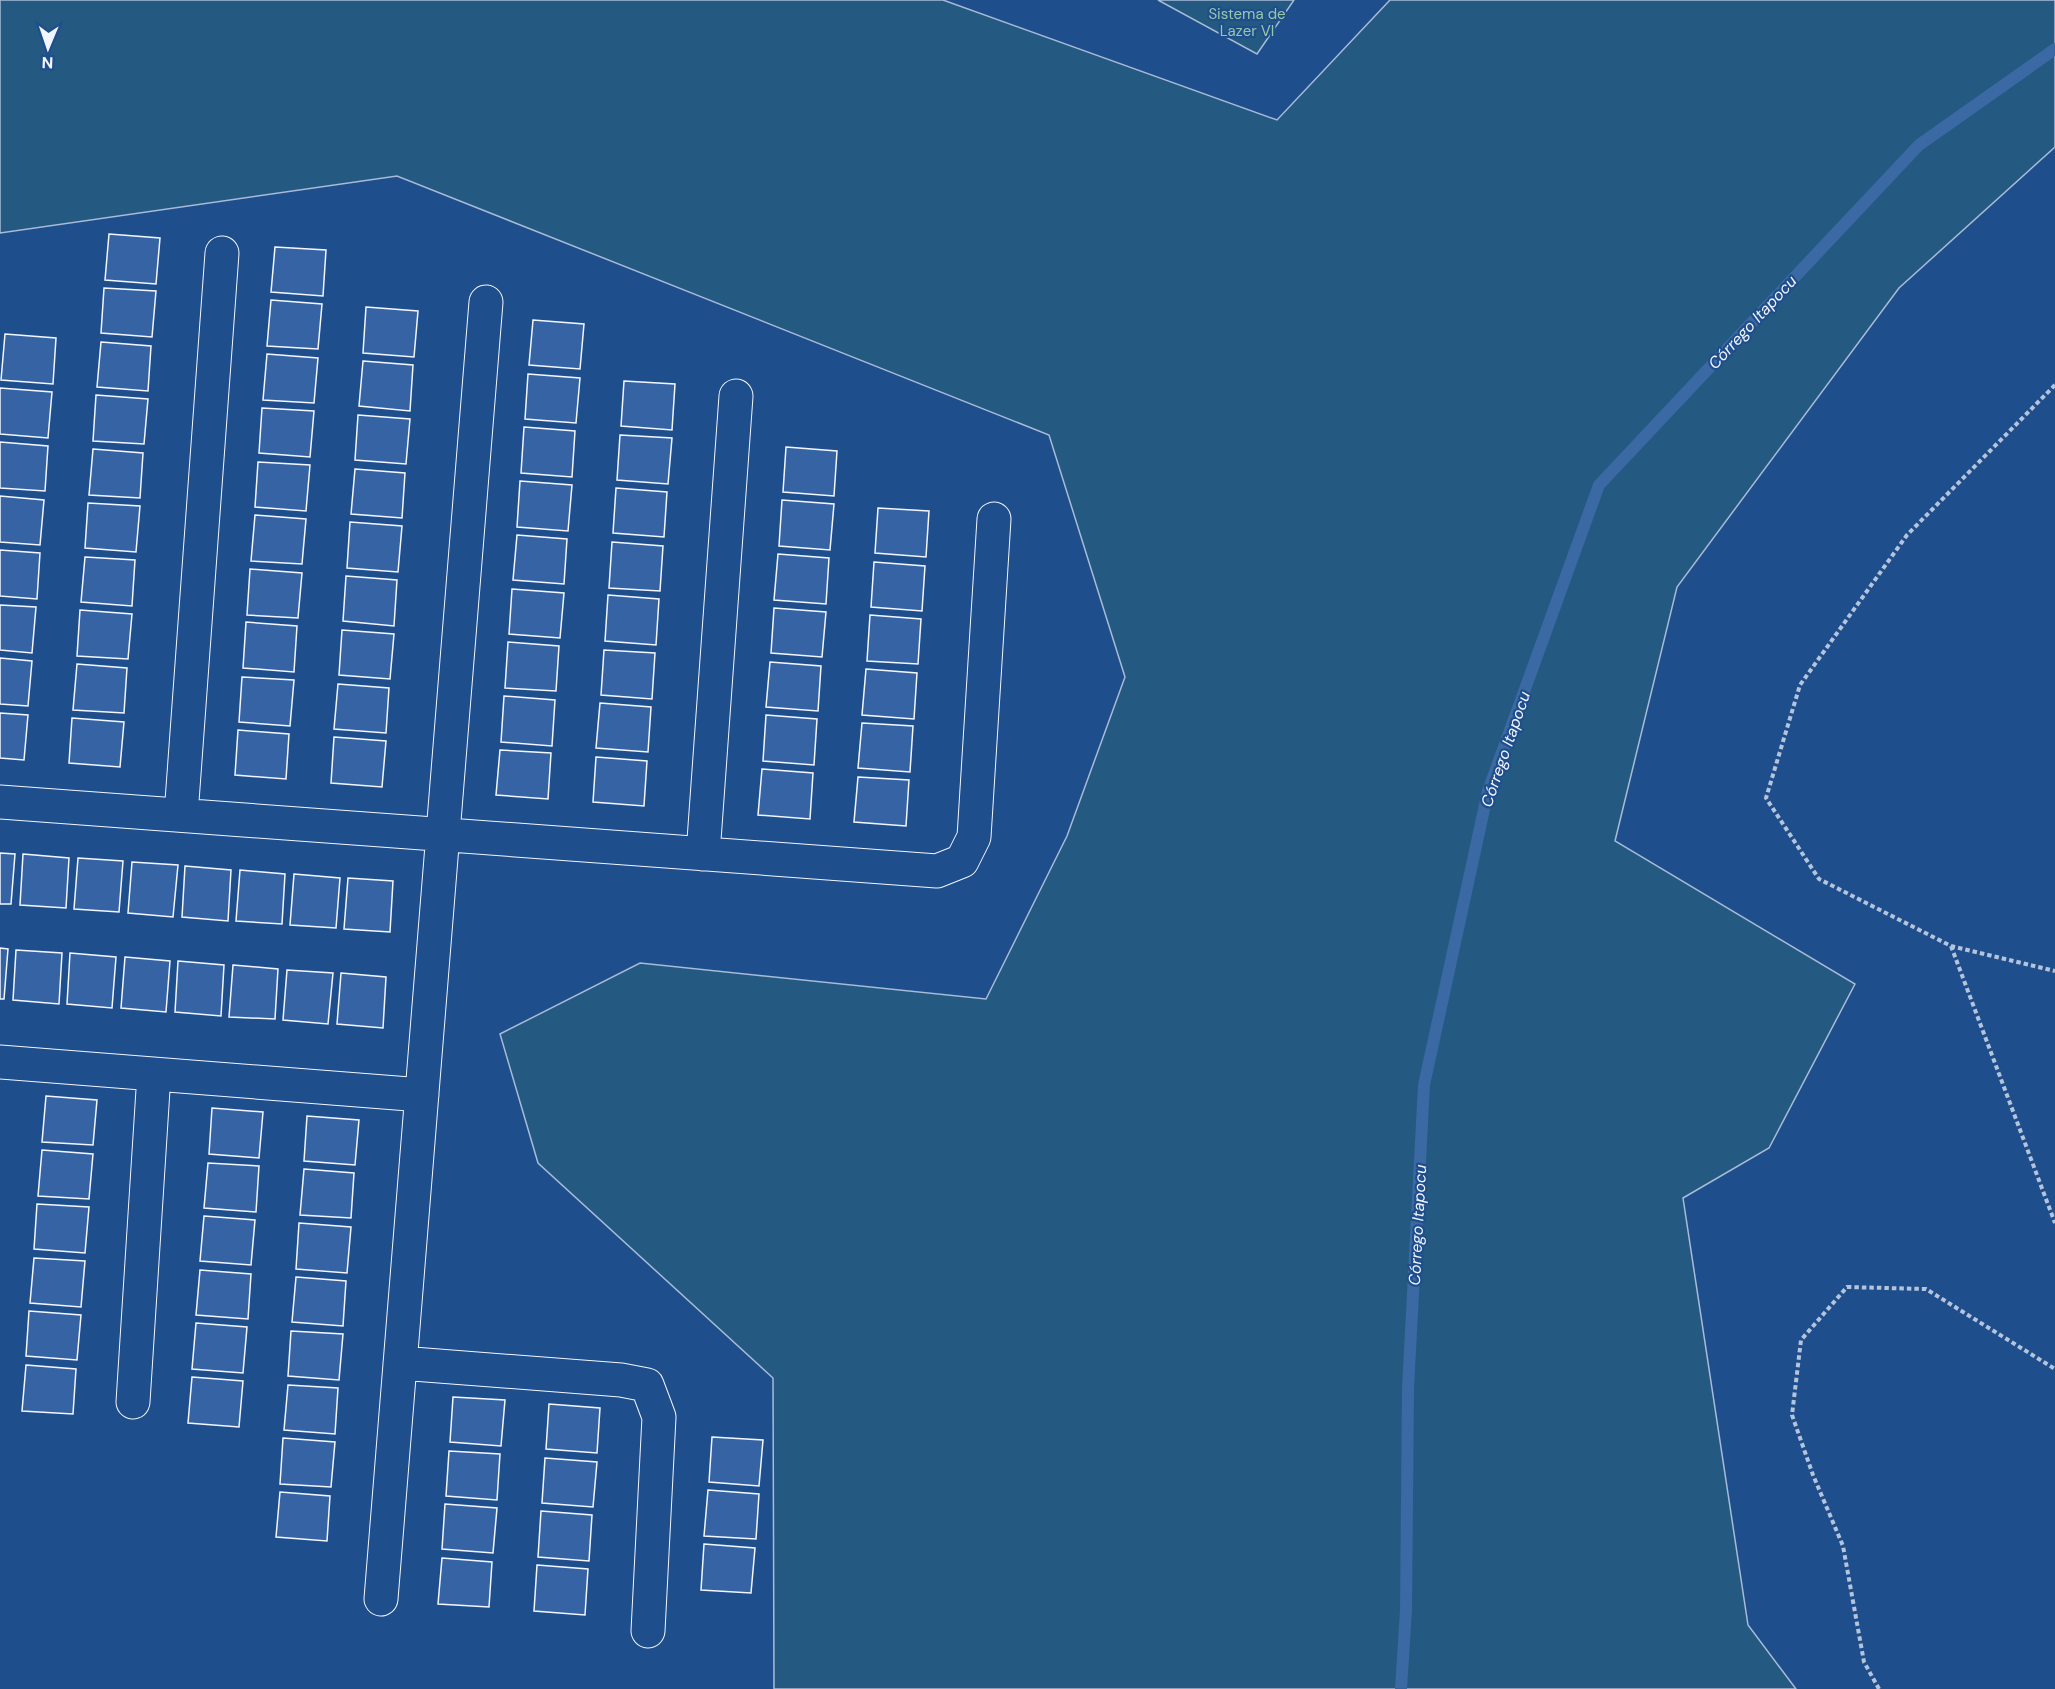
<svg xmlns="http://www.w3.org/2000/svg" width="2055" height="1689" viewBox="0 0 2055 1689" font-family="'DM Sans',sans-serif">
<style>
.green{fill:#245a82;stroke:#a8bbd7;stroke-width:1.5}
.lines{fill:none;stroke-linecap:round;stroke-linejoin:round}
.stream{stroke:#3b69a3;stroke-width:12}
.building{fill:#3563a3;stroke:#f2f6ff;stroke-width:1.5}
.minor-casing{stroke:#f2f6ff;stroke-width:35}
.path{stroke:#b3c4dc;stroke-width:4;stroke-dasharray:4.5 3;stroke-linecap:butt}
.minor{stroke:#1f4e8c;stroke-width:33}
.labels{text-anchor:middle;stroke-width:4.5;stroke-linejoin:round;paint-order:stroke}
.park-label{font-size:15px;fill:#97c8a6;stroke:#1f4e8c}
.water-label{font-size:16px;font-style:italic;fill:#f2f6ff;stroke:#1f4e8c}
</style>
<rect width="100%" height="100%" fill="#1f4e8c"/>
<path class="green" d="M0,0h943l334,120 113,-120h665v147l-156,141 -222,299 -62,254 240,143 -86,164 -86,50 65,427 48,64h-1022l-1,-311 -235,-215 -38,-129 140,-71 346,36 81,-163 58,-159 -76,-242 -652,-259 -397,57z
M1158,0h136l-37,54z"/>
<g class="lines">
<path class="stream" d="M1401,1689l5,-79 2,-222 16,-303 64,-294 111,-306 320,-340 136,-96"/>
</g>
<path class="building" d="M109,234l51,4 -4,46 -51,-4z
M275,247l51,3 -3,46 -52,-4z
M104,288l52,3 -4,46 -51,-4z
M271,300l51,4 -4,45 -51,-3z
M366,307l52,4 -4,46 -51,-4z
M533,320l51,4 -4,45 -51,-4z
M5,334l51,4 -3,46 -52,-4z
M101,342l50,4 -3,45 -51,-4z
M267,354l51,4 -4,45 -51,-3z
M363,361l50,4 -3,46 -51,-5z
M528,374l52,4 -4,45 -51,-4z
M624,381l51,3 -3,46 -51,-4z
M0,388l52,4 -4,46 -48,-4z
M96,395l52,4 -4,45 -51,-3z
M262,408l52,3 -4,46 -51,-4z
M358,415l52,4 -4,45 -51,-4z
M524,427l51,4 -3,46 -51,-4z
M620,435l52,3 -4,46 -51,-4z
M0,442l48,4 -3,45 -45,-3z
M786,447l51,4 -3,45 -51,-4z
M93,449l50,4 -3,45 -51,-3z
M258,462l52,3 -4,46 -51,-4z
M355,469l50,4 -3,45 -51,-4z
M520,481l52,4 -4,46 -51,-4z
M616,488l51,4 -3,45 -51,-4z
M0,496l44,4 -4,45 -40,-3z
M782,500l52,4 -4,46 -51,-4z
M88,503l52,3 -4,46 -51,-4z
M878,508l51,3 -3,46 -51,-4z
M255,515l51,4 -4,45 -51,-3z
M350,522l52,4 -4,46 -51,-4z
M517,535l50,4 -3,45 -51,-4z
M612,542l51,4 -3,45 -51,-3z
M0,550l40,3 -3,46 -37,-3z
M778,554l51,4 -3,46 -52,-4z
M85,557l50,3 -3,46 -51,-4z
M874,562l51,4 -3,45 -51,-4z
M250,569l52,4 -4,45 -51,-3z
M346,576l51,4 -3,46 -51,-5z
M512,589l52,4 -4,45 -51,-4z
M608,595l51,4 -3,46 -51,-4z
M0,605l36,2 -4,46 -32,-3z
M774,608l52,4 -4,45 -51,-4z
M80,610l52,4 -4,45 -51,-3z
M870,615l51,4 -3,45 -51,-3z
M246,622l51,4 -3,46 -51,-4z
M342,630l52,4 -4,45 -51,-4z
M508,642l51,4 -3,45 -51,-3z
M604,650l51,3 -3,46 -51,-4z
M0,658l32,3 -4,45 -28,-2z
M770,662l51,4 -3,45 -52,-4z
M77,664l50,4 -3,45 -51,-3z
M866,669l51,4 -3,46 -52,-4z
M242,677l52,3 -4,46 -51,-4z
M338,684l51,4 -3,45 -52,-4z
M504,696l51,4 -3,46 -51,-4z
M600,703l51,4 -3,45 -52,-4z
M0,713l28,2 -4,45 -24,-2z
M766,715l51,4 -3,46 -51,-4z
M72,718l52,4 -4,45 -51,-4z
M862,723l51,3 -3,46 -52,-4z
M238,730l51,4 -3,45 -51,-4z
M334,737l52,4 -4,46 -51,-4z
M500,750l51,3 -3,46 -52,-4z
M596,757l51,4 -3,45 -51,-4z
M762,769l51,4 -3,46 -52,-4z
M858,777l51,3 -3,46 -52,-4z
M0,853l15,1 -4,50h-11z
M23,854l46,4 -3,50 -46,-3z
M78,858l45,3 -4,51 -45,-3z
M132,862l46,3 -5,52 -45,-4z
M185,866l46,4 -3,51 -46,-4z
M240,870l45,4 -3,50 -46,-3z
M294,874l46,4 -4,50 -46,-3z
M348,878l45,3 -3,51 -46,-3z
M0,948l8,1 -4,50h-4z
M16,950l46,3 -3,51 -46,-4z
M70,953l46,4 -4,51 -45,-4z
M125,957l45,4 -4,51 -45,-4z
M178,961l46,4 -3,51 -46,-4z
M233,965l45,4 -3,50 -46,-2z
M287,970l46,3 -5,51 -45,-4z
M341,973l45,4 -3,51 -46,-4z
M46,1096l51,4 -4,45 -51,-3z
M212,1108l51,4 -4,46 -50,-4z
M307,1116l52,4 -4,45 -51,-4z
M42,1150l51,4 -4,45 -51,-3z
M208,1163l51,3 -3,46 -52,-4z
M304,1169l50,4 -3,45 -51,-3z
M37,1204l52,3 -4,46 -51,-4z
M204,1216l51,4 -4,45 -51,-4z
M299,1223l52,4 -4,46 -51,-4z
M34,1258l51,3 -4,46 -51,-4z
M200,1270l51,4 -3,45 -52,-4z
M296,1277l50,4 -3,45 -51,-4z
M29,1311l52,4 -4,45 -51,-4z
M196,1323l51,4 -4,46 -51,-4z
M291,1331l52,3 -4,46 -51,-4z
M26,1365l50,4 -3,45 -51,-3z
M192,1377l51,4 -4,46 -51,-4z
M288,1385l50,3 -3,46 -51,-4z
M453,1397l52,3 -4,46 -51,-4z
M549,1404l51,4 -3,45 -51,-4z
M712,1437l51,3 -4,46 -50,-4z
M283,1438l52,4 -4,45 -51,-3z
M449,1451l51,3 -3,46 -51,-4z
M545,1458l52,4 -4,45 -51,-4z
M708,1490l51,4 -3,45 -52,-3z
M280,1492l50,4 -3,45 -51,-4z
M445,1504l52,4 -4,45 -51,-4z
M541,1511l51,4 -3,46 -51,-4z
M704,1544l51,4 -4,45 -50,-3z
M442,1558l50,4 -3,45 -51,-3z
M537,1565l51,4 -3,46 -51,-4z"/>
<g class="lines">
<defs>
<path id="minor" d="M0,802l937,69 25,-10 12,-24 20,-318
M181,815l41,-562
M703,854l33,-458
M0,1062l422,33
M400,1363l221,17 26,5 12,32 -11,214
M133,1402l21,-328
M381,1599l105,-1297"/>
</defs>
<use href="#minor" class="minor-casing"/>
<path class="path" d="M2055,385l-148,150 -107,150 -34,113 53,81 132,67 104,25
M1951,946l104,277
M1879,1689l-15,-27 -21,-116 -30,-71 -21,-60 9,-75 46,-53 79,2 129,80"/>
<use href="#minor" class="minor"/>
</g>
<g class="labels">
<g class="park-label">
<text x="1247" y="19">Sistema de<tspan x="1247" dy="17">Lazer VI</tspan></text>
</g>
<g class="water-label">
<text transform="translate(1752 322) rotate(-47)" y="6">Córrego Itapocu</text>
<text transform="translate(1505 749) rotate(-71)" y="6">Córrego Itapocu</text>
<text transform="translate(1417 1225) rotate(-87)" y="6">Córrego Itapocu</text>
</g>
</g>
<g transform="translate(48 48) rotate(182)" stroke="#1f4e8c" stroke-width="4.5" paint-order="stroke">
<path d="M0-4.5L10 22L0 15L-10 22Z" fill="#f2f6ff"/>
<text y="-9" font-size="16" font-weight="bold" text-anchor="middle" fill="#f2f6ff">N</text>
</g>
</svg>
